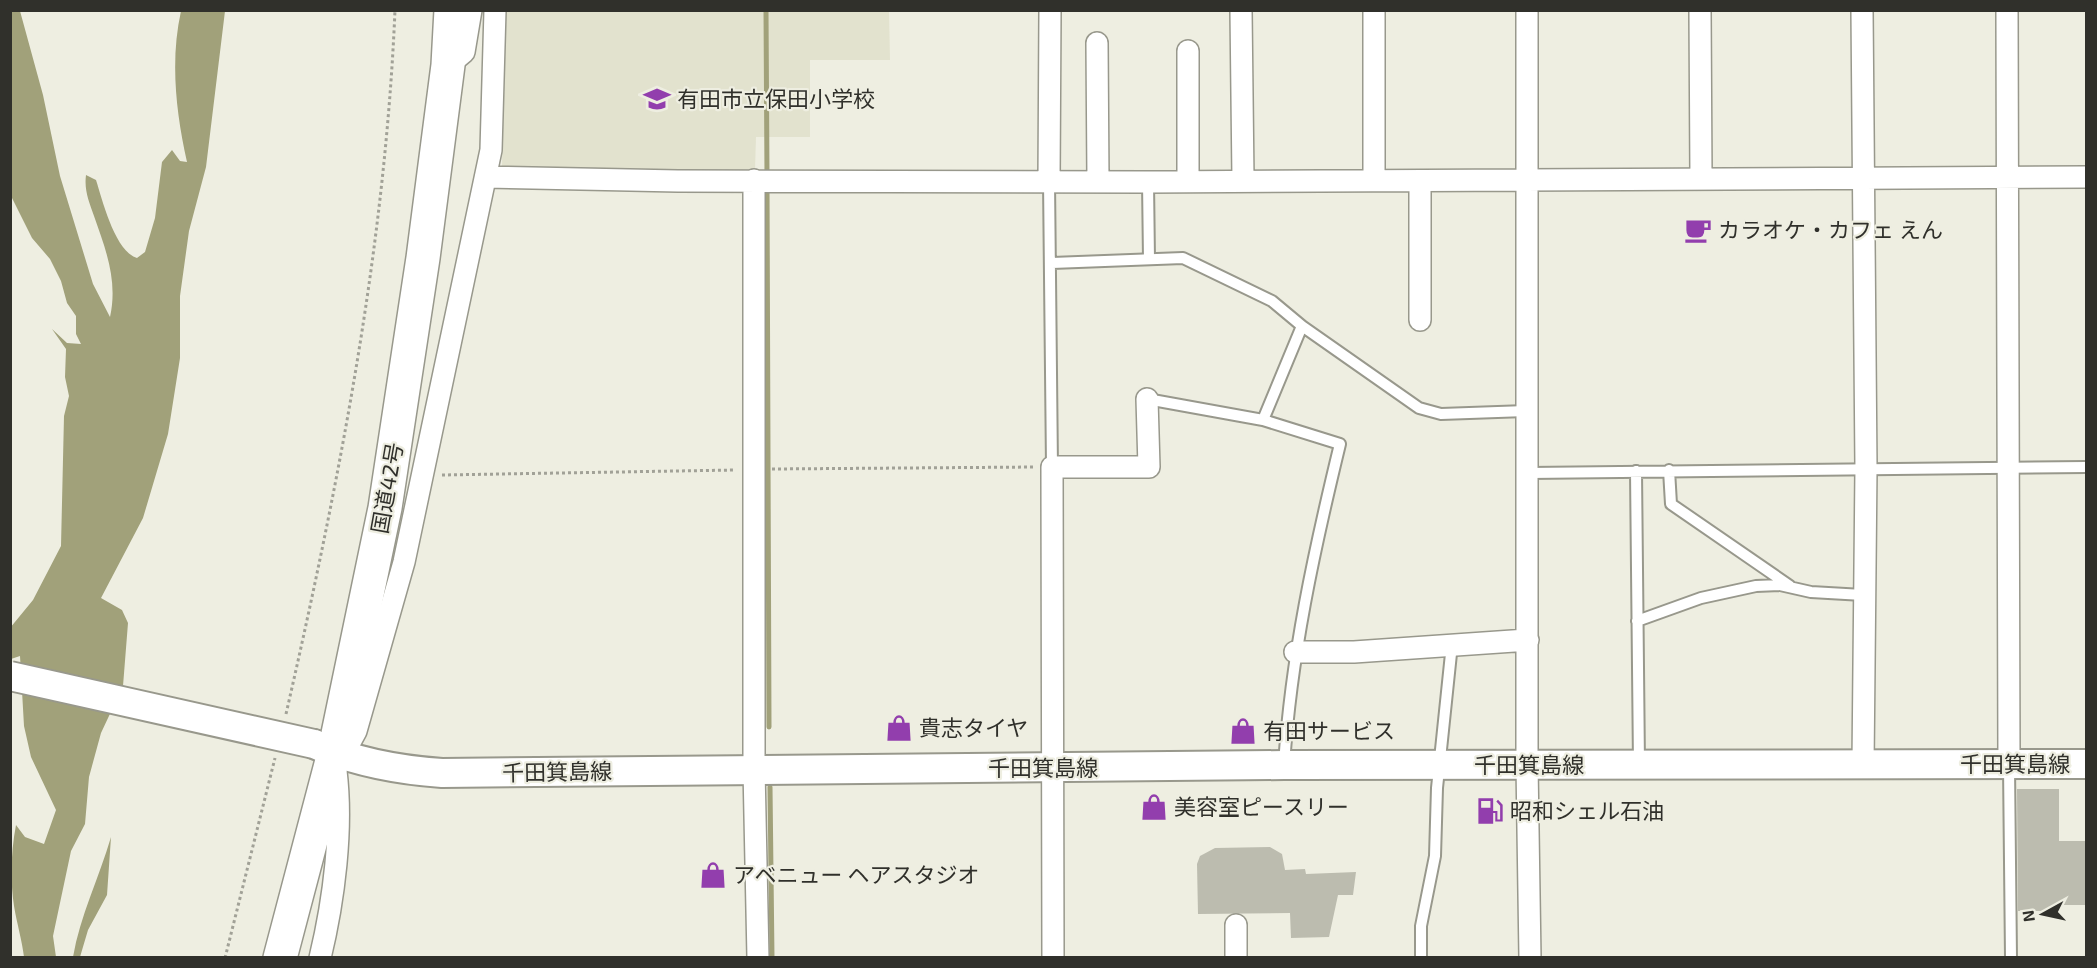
<svg xmlns="http://www.w3.org/2000/svg" width="2097" height="968" viewBox="0 0 2097 968" font-family="'Exo 2','Noto Sans JP',sans-serif">
<style>
.built{fill:#e2e2ce}
.water{fill:#a1a17a}
.lines{fill:none;stroke-linecap:round;stroke-linejoin:round}
.stream{stroke:#a1a17a;stroke-width:5}
.building{fill:#bcbcaf}
.lane-casing{stroke:#98988c;stroke-width:14}
.street-casing{stroke:#98988c;stroke-width:24}
.secondary-casing{stroke:#98988c;stroke-width:32}
.highway-casing{stroke:#98988c;stroke-width:36}
.path{stroke:#a1a197;stroke-width:3;stroke-dasharray:3 3;stroke-linecap:butt}
.lane{stroke:#fff;stroke-width:10}
.street{stroke:#fff;stroke-width:21}
.secondary{stroke:#fff;stroke-width:28}
.highway{stroke:#fff;stroke-width:33}
.secondary-bridge-casing{stroke:#98988c;stroke-width:32;stroke-linecap:butt}
.secondary-bridge{stroke:#fff;stroke-width:28}
.labels{text-anchor:middle;stroke-width:4.5;stroke-linejoin:round;paint-order:stroke}
.poi-label{font-size:22px;fill:#30302b;stroke:#eeeee1;text-anchor:start}
.street-label{font-size:22px;fill:#30302b;stroke:#eeeee1}
</style>
<rect width="100%" height="100%" fill="#eeeee1"/>
<path class="built" d="M504,11h385l1,49h-80v77h-54l-1,33 -253,1z"/>
<path class="water" d="M11,11h9l23,84 17,81 33,108 17,33c8,-36 -4,-67 -16,-101 -5,-14 -10,-26 -8,-41l10,5c7,22 19,71 41,78l8,-6 10,-34 7,-56 10,-12 8,11 7,1c-11,-50 -17,-101 -6,-151h44l-19,156 -17,64 -9,65v62l-12,76 -25,84 -42,80 21,12 6,13 -5,63 -22,47 -12,44 -4,47 -14,27 -18,85 3,21h-32c-2,-17 -7,-33 -10,-51 -4,-26 -3,-55 2,-81l9,12 19,7 12,-34 -25,-53 -7,-31 -4,-70 -9,3 -1,-31 23,-28 28,-54 3,-130 5,-20 -4,-19 1,-28 -14,-20 15,14 14,1 -5,-10v-18l-9,-13 -6,-22 -11,-22 -18,-21 -21,-42z
M111,837l-4,58 -19,35 -8,27h-7c7,-41 26,-79 38,-120z"/>
<g class="lines">
<path class="stream" d="M766,10l1,167
M767,186l2,541
M770,787l2,171"/>
</g>
<path class="building" d="M2017,789h42v52h27v64h-26v6h-42z
M1270,847l12,7 3,16 20,-1 1,5 50,-2 -3,23h-15l-9,42 -38,1 -1,-25 -92,1 -1,-50 3,-8 15,-8z"/>
<g class="lines">
<defs>
<path id="lane" d="M1049,181l3,286
M1148,182l1,77
M1052,263l131,-5 89,43 30,25
M1147,399l116,21
M1669,470l2,34 119,82
M1636,471l3,294
M1529,473l557,-6
M1637,621l64,-23 55,-12 24,-1 31,7 52,3
M1284,765c7,-109 30,-214 56,-321l-77,-24 39,-94 117,82 22,6 87,-3
M2009,766l2,192
M1421,958v-32l14,-70 2,-68 15,-144"/>
<path id="street" d="M1241,10l2,170
M1374,10v170
M1527,10v755l3,193
M1700,10l1,168
M1862,10l4,458 -3,297
M2007,10l2,754
M1097,43l1,138
M451,63l13,-11 7,-42
M486,177l192,4 470,1 938,-5
M754,180v589l4,189
M1049,181l1,-171
M1188,181v-130
M1420,181v139
M1295,652h59l174,-12
M343,755l13,-24 48,-169 87,-412 4,-140
M320,958c14,-58 23,-129 16,-187
M1053,958l-1,-491h97l-2,-68
M1236,958v-33"/>
<path id="secondary" d="M314,744c41,18 84,26 128,29l842,-8 802,-1"/>
<path id="highway" d="M280,958l54,-205 51,-245 38,-250 25,-193 3,-55"/>
</defs>
<use href="#lane" class="lane-casing"/>
<use href="#street" class="street-casing"/>
<use href="#secondary" class="secondary-casing"/>
<use href="#highway" class="highway-casing"/>
<path class="path" d="M772,469l263,-2
M442,475l293,-5
M286,714c53,-232 99,-465 109,-704
M225,958l50,-200"/>
<use href="#lane" class="lane"/>
<use href="#street" class="street"/>
<use href="#secondary" class="secondary"/>
<use href="#highway" class="highway"/>
<defs>
<path id="secondary-bridge" d="M10,676l304,68"/>
</defs>
<use href="#secondary-bridge" class="secondary-bridge-casing"/>
<use href="#secondary-bridge" class="secondary-bridge"/>
</g>
<defs>
<symbol id="school-bare" viewBox="-9 -9 18 18"><path d="M0-5L7-2L0 1L-7-2ZM-4 1L0 2.5L4 1V4Q0 6-4 4Z" fill="#923ead" stroke="#eeeee1" stroke-width="2.5" paint-order="stroke"/></symbol>
<symbol id="cafe-bare" viewBox="-9 -9 18 18"><path d="M-5.5-4.5H6V0H3Q3 3.5 0 3.5H-2.5Q-5.5 3.5-5.5 0ZM3-3.2v2h1.7v-2ZM-6 4.5H4V6H-6Z" fill="#923ead" stroke="#eeeee1" stroke-width="2.5" paint-order="stroke"/></symbol>
<symbol id="shop-bare" viewBox="-9 -9 18 18"><path d="M-5-2.5h2.3a2.7 3.5 0 0 1 5.4 0H5L5.5 6h-11ZM-1.5-2.5h3a1.5 2.3 0 0 0-3 0Z" fill="#923ead" stroke="#eeeee1" stroke-width="2.5" paint-order="stroke"/></symbol>
<symbol id="fuel-bare" viewBox="-9 -9 18 18"><path d="M-5.5-6h7V0h2V4h1.3V-2.5L3-4.5l.8-.8L6-3V5H2.5V1h-1V6h-7ZM-4.2-4.7v3.2H.2V-4.7Z" fill="#923ead" stroke="#eeeee1" stroke-width="2.5" paint-order="stroke"/></symbol>
</defs>
<g fill-rule="evenodd">
<use href="#school-bare" x="638" y="80" width="38" height="38"/>
<use href="#cafe-bare" x="1679" y="211" width="38" height="38"/>
<use href="#shop-bare" x="880" y="709" width="38" height="38"/>
<use href="#shop-bare" x="1224" y="712" width="38" height="38"/>
<use href="#shop-bare" x="1135" y="788" width="38" height="38"/>
<use href="#fuel-bare" x="1471" y="792" width="38" height="38"/>
<use href="#shop-bare" x="694" y="856" width="38" height="38"/>
</g>
<g class="labels">
<g class="poi-label">
<text x="677" y="107">有田市立保田小学校</text>
<text x="1718" y="238">カラオケ・カフェ えん</text>
<text x="919" y="736">貴志タイヤ</text>
<text x="1263" y="739">有田サービス</text>
<text x="1174" y="815">美容室ピースリー</text>
<text x="1510" y="819">昭和シェル石油</text>
<text x="733" y="883">アベニュー ヘアスタジオ</text>
</g>
<g class="street-label">
<text transform="translate(387 488) rotate(-80)" y="8">国道42号</text>
<text x="2015" y="772">千田箕島線</text>
<text x="1529" y="773">千田箕島線</text>
<text x="1043" y="776">千田箕島線</text>
<text transform="translate(557 772) rotate(-1)" y="8">千田箕島線</text>
</g>
</g>
<rect width="2097" height="968" fill="none" stroke="#30302b" stroke-width="24"/>
<g transform="translate(2043 914) rotate(262)" stroke="#eeeee1" stroke-width="4.5" paint-order="stroke">
<path d="M0-4.5L10 22L0 15L-10 22Z" fill="#30302b"/>
<text y="-9" font-size="16" font-weight="bold" text-anchor="middle" fill="#30302b">N</text>
</g>
</svg>
